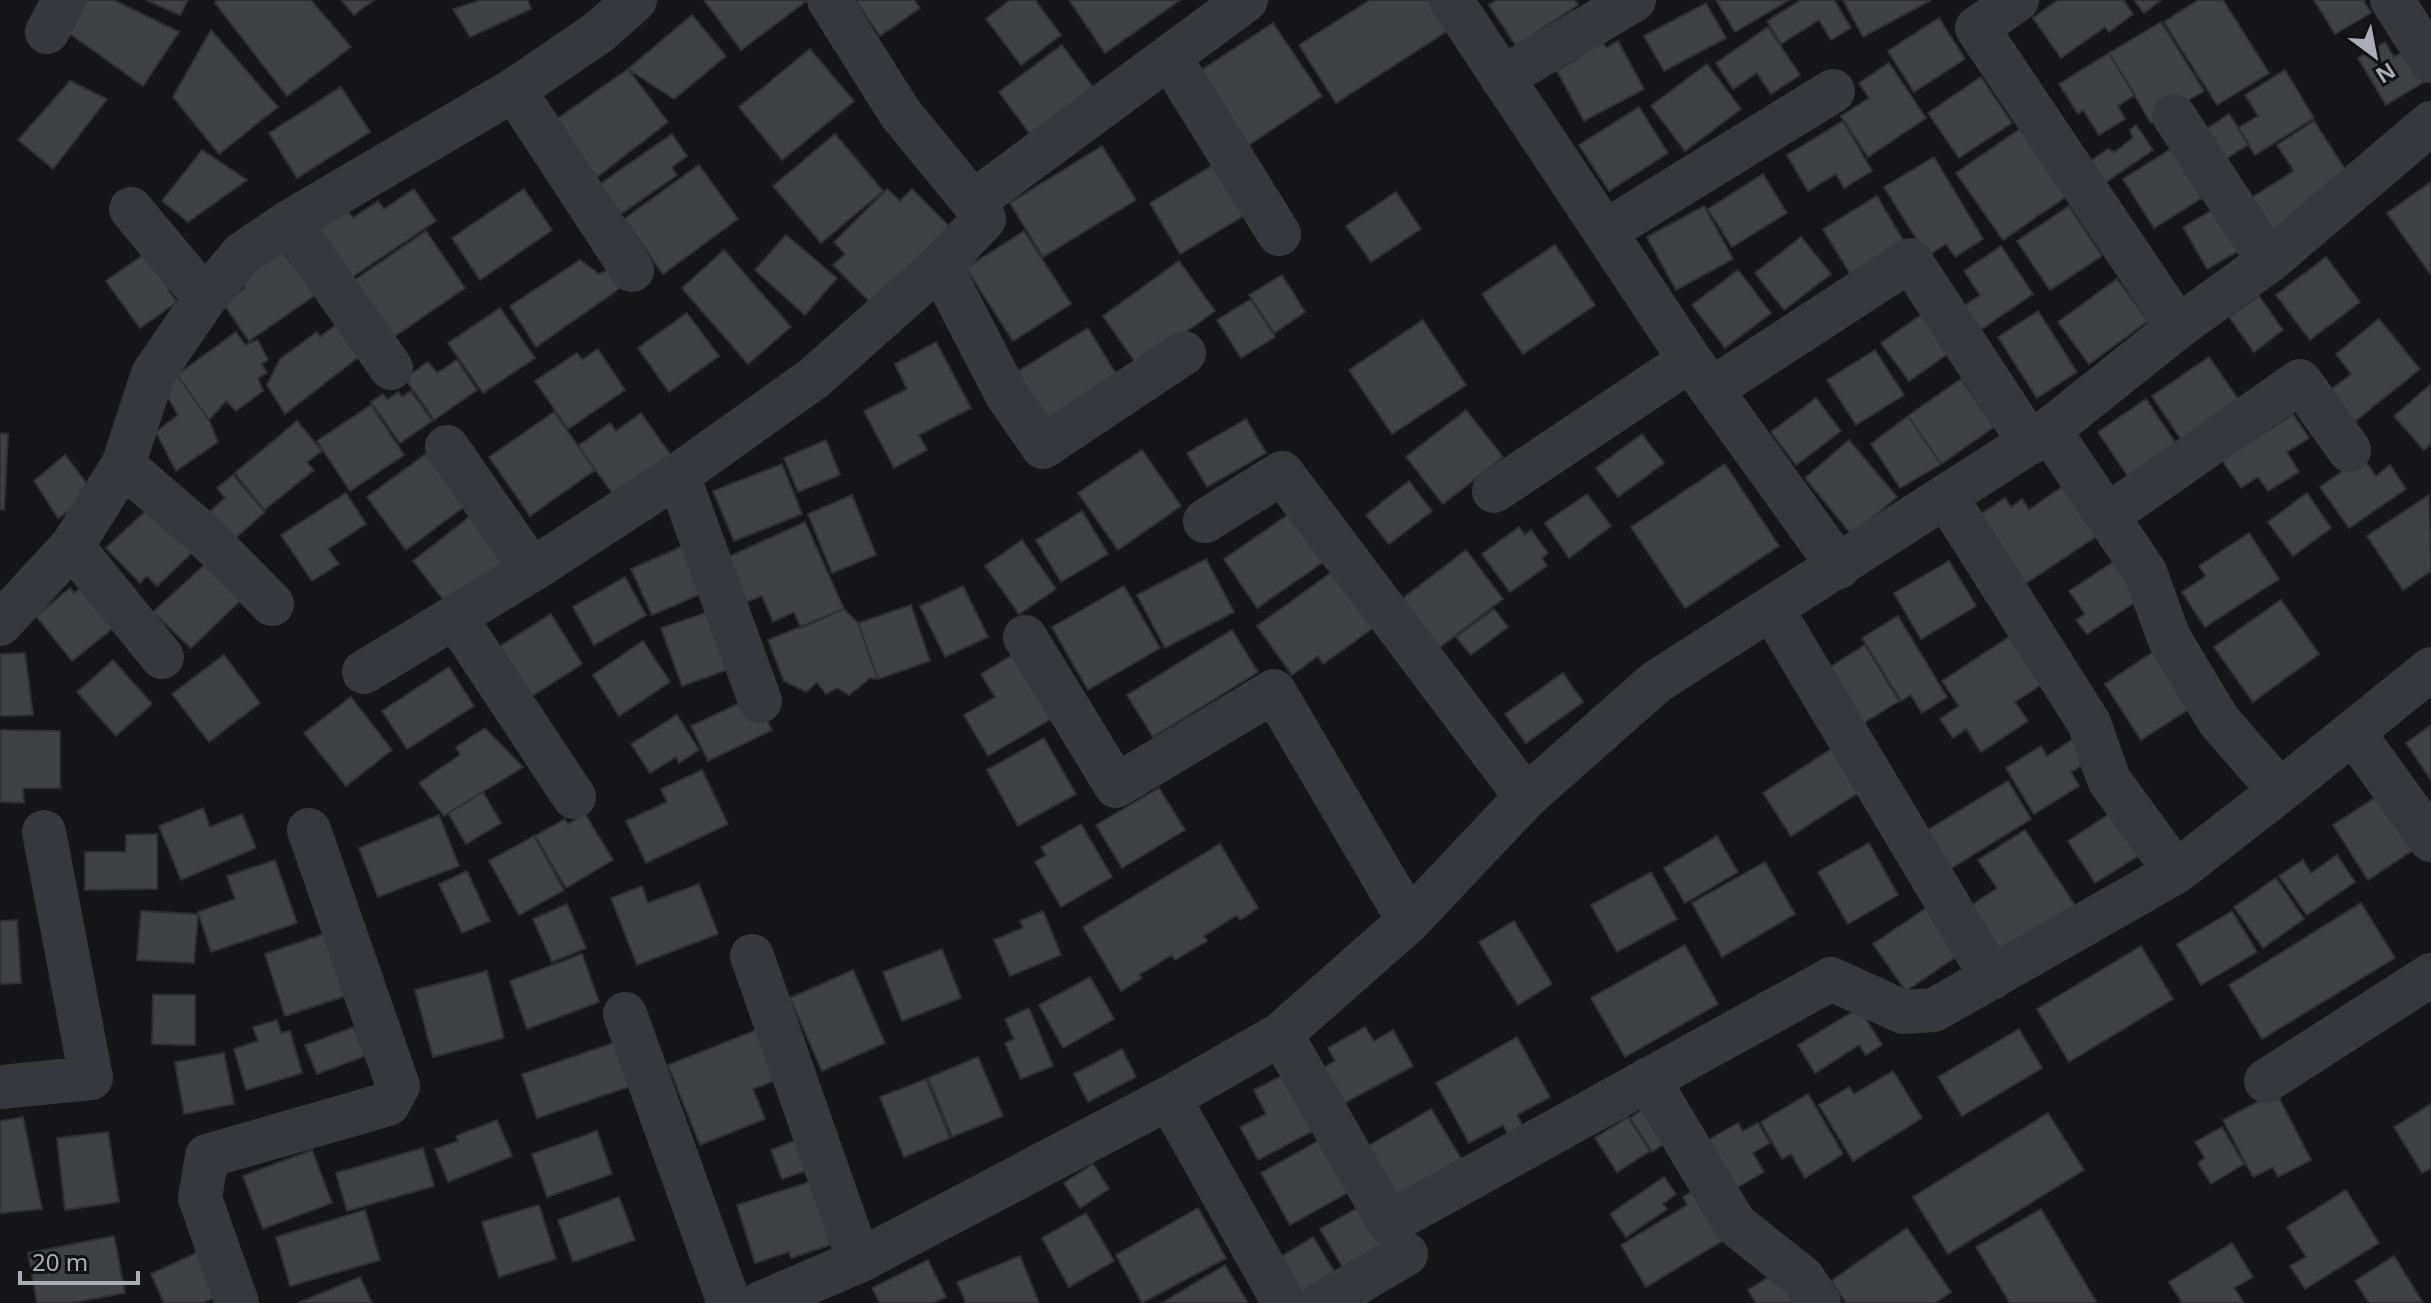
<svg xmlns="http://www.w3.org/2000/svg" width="2431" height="1303" viewBox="0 0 2431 1303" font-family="'Noto Sans',sans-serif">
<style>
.building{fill:#404145;stroke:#303034;stroke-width:2}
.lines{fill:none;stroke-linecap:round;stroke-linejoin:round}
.minor{stroke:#37383d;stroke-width:44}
</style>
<rect width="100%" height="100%" fill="#161618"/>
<path class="building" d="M82,0h32l65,32 -36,54 -77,-55z
M146,0h42l-8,15z
M217,0h94l40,47 -64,49 -72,-93z
M341,0h33l-20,15z
M481,0h47l3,9 -61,28 -17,-28z
M704,0h104l-67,50z
M855,0h59l6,8 -40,28z
M1010,0h25l26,35 -40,30 -35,-46z
M1069,0h111l-75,53z
M1370,0h64l18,28 -116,75 -37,-58z
M1497,0h78l3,5 -62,41 -27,-41z
M1716,0h73l-54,32z
M1801,0h33l17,28 -20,12 -12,-20 -38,24 -14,-23z
M1843,0h88l-68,37z
M2058,0h65l10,14 -24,18 -4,-5 -44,31 -28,-40z
M2134,0h27l-17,13z
M2198,0h25l46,73 -52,32 -53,-83z
M2314,0h49l8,13 -36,21z
M1706,3l20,35 -62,33 -20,-35z
M692,15l34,41 -52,43 -46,-30z
M1939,18l26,41 -51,33 -26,-41z
M2161,22l43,69 -53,32 -42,-70z
M1273,23l49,73 -76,51 -49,-74z
M1768,27l32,48 -29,19 -14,-21 -24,16 -17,-26z
M211,30l67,77 -59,47 -46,-57z
M1599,35l7,13 12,-7 26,48 -60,32 -27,-50 22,-13 -5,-10z
M2385,42l9,15 11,-6 19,31 -38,23 -28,-47z
M1062,45l33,45 -63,47 -33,-45z
M810,49l44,52 -72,59 -43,-53z
M2109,53l26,42 -17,11 7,13 -26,16 -16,-25 -5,4 -19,-30z
M1889,63l37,55 -58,39 -27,-41 28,-18 -10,-15z
M1707,64l34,45 -56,42 -34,-45z
M628,69l40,53 -71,55 -43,-56z
M2285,70l29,48 -59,37 -17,-27 20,-12 -13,-21z
M1981,77l31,46 -53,35 -31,-45z
M70,81l37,18 -54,70 -35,-29z
M341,87l29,45 -73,46 -28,-45z
M1639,107l29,46 -59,38 -30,-46z
M2229,114l20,30 -25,16 -19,-30z
M1843,121l29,50 -28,17 -8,-14 -28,17 -21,-36z
M2314,121l38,59 -79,51 -22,-33 43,-27 -17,-26z
M2136,125l17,25 -53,36 -15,-21 23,-16 7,3 18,-14 -3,-8z
M2021,128l46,68 -64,44 -47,-67z
M672,134l15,22 -15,11 5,8 -56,39 -21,-30z
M835,134l48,57 -62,52 -48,-57z
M1102,146l34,54 -93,57 -33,-54z
M2171,149l31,49 -48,30 -31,-49z
M202,150l45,30 -59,42 -26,-21z
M1934,157l49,82 -28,18 -9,-13 -19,12 -43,-69z
M1225,158l30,51 -75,45 -30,-51z
M699,165l39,54 -75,55 -39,-55z
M1763,174l24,39 -55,34 -24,-38z
M2431,182v93l-44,-62z
M414,189l22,32 -96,64 -41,-62 40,-26 14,21 25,-17 6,8z
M524,189l28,41 -72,50 -28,-42z
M887,189l13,12 12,-12 43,43 -78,77 -44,-44 12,-11 -11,-12z
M1396,192l25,37 -50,33 -25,-36z
M1877,196l27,46 -54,32 -27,-45z
M1704,206l29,53 -57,31 -29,-53z
M2069,206l33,50 -52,34 -33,-49z
M2216,208l24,42 -33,19 -24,-42z
M426,231l39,57 -83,57 -39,-57z
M1024,231l47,73 -58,37 -47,-73z
M786,235l51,43 -32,37 -50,-45z
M1801,237l30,37 -47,36 -29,-37z
M277,243l14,20 13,-8 23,32 -78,54 -26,-38 22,-15 -11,-15z
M1555,245l40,60 -72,49 -41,-60z
M2001,246l32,48 -60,41 -16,-24 23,-16 -16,-24z
M150,250l25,35 -7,5 9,12 -37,26 -34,-47z
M724,250l67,77 -43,37 -66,-76z
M2326,257l34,45 -50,38 -34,-45z
M580,260l19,14 15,-7 13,16 -91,64 -26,-41z
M1179,261l36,50 -77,55 -35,-50z
M1738,270l33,43 -46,35 -33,-43z
M1282,275l23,37 -31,21 -25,-38z
M2117,279l31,42 -59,43 -31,-42z
M2259,296l24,34 -29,22 -25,-35z
M1251,299l24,38 -34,21 -24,-38z
M500,308l35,50 -52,35 -35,-50z
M2038,311l39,61 -40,26 -39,-61z
M687,313l32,43 -50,36 -31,-44z
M1924,313l28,38 -43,30 -28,-38z
M2379,319l41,50 -66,53 -25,-31 22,-17 -15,-20z
M342,320l23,32 -80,62 -18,-29 13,-26 37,-27 3,5z
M1423,320l43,65 -74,49 -43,-64z
M1088,328l31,51 -73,45 -31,-51z
M236,332l9,13 13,-5 10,20 -6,4 5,9 -9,5 5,13 -27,20 -10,-10 -17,19 -32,-45z
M936,342l35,66 -52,27 8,15 -33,18 -30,-57 43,-22 -12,-25z
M598,349l27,41 -57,39 -33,-48 42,-28 5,7z
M1875,350l29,45 -48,30 -29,-45z
M2209,357l32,46 -58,39 -31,-46z
M457,360l20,30 -43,30 -29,-42 23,-16 9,11z
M177,375l32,45 9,22 -42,29 -20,-39 22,-17 -15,-26z
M1961,379l33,48 -53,37 -33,-48z
M2431,384v60l-7,6 -30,-34z
M411,391l21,30 -32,22 -29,-41 12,-8 4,6 11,-8 4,5z
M1816,398l25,33 -45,34 -25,-33z
M2146,399l31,46 -48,33 -31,-46z
M371,405l33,50 -54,36 -33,-50z
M1466,410l37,47 -60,47 -37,-47z
M554,412l41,58 -65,46 -41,-59z
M641,413l36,51 -56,41 -43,-59 32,-23 6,8z
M2293,414l16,24 -22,14 12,20 -31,19 -10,-14 -17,11 -19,-28z
M1908,416l33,48 -41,24 -29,-44z
M1246,419l20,34 -59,34 -20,-34z
M297,421l25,30 -15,11 7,8 -50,40 -29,-37z
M0,433l8,1 -4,76h-4z
M1642,434l22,29 -46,34 -22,-29z
M826,440l14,35 -42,17 -14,-34z
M1849,440l48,57 -45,38 -47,-57z
M1142,450l39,56 -63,44 -40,-57z
M426,454l39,52 -59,44 -39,-53z
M65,455l30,39 -37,24 -24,-37z
M2362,457l14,19 14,-11 16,24 -57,39 -29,-41z
M782,464l20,50 -68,27 -21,-50z
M1725,464l54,82 -94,62 -54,-81z
M233,475l32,37 -34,30 -24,-28 18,-16 -8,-10z
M1409,481l23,30 -43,33 -23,-29z
M2066,484l34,50 -78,52 -47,-68 30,-20 6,9 11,-8 7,11z
M346,493l20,31 -38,25 11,15 -27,17 -31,-46z
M2307,493l24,35 -38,28 -25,-34z
M1587,494l24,32 -42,32 -24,-35z
M852,495l24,60 -44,18 -24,-59z
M2429,495l2,76 -28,19 -36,-54z
M155,502l43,45 -41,39 -10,-10 -7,7 -34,-35z
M1082,511l26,43 -47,28 -25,-42z
M1292,512l34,48 -69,48 -33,-49z
M472,515l36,45 -59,47 -36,-46z
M805,522l39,87 -43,19 -7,-16 -21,10 -11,-26 -16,6 -20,-44z
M1519,527l6,8 6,-5 17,23 -6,5 5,8 -37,26 -28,-38z
M2249,533l30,46 -74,48 -23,-35 24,-16 -7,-10z
M1022,540l34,49 -37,25 -34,-48z
M683,546l20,47 -51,22 -21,-46z
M1466,550l37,49 -68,52 -37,-49z
M211,559l34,37 -54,52 -38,-36z
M1206,559l28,53 -69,36 -28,-53z
M1949,561l27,45 -55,33 -27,-46z
M2113,562l36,31 -62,41 -11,-14 9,-6 -16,-23z
M1332,572l41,56 -50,36 -5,-8 -26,19 -35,-49z
M625,577l21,38 -52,30 -21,-38z
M91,579l32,41 -51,41 -36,-45 34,-28 4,5z
M963,586l25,51 -43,20 -25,-51z
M1124,586l36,62 -72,42 -36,-63z
M2281,600l38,54 -66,48 -39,-55z
M911,605l19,56 -52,18 -20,-56z
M719,608l19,58 -56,20 -21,-58z
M844,609l14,14 20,56 -8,-1 -21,17 -12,-7 -11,6 -9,-12 -11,10 -22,-11 -16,-41z
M1494,609l14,18 -37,28 -15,-18z
M551,614l31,50 -50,32 -32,-50z
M1898,616l49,81 -25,16 -11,-18 -10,6 -39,-63z
M1232,630l26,42 -105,65 -26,-42z
M2009,637l32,48 -26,17 13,19 -47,31 -15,-23 -13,9 -13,-19 19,-13 -17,-25z
M643,641l27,41 -51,34 -26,-41z
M1865,645l34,56 -37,23 -35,-55z
M2159,648l36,57 -54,35 -36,-56z
M25,653l8,62 -33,1v-62z
M1014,654l37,65 -63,37 -24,-41 31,-18 -14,-23z
M224,655l36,48 -51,39 -37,-48z
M113,660l39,44 -36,32 -39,-44z
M449,667l25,39 -67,43 -25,-38z
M1563,673l20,29 -57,41 -21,-29z
M755,696l17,34 -64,31 -17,-35z
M351,697l41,53 -46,36 -42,-53z
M677,715l22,35 -20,13 -3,-6 -26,16 -19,-29z
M2431,725v55l-25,-37z
M485,728l38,39 -79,49 -25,-33 41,-28 -4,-8z
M0,730l60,1v57h-37l1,15 -24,-1z
M1044,738l32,56 -58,32 -31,-56z
M2072,740l14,23 -15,9 8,14 -45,28 -28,-46 35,-22 6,10z
M1836,746l28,43 -73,47 -28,-43z
M702,770l26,54 -82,39 -20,-42 41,-19 -6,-13z
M2008,781l23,38 -84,52 -24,-38z
M1159,788l26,42 -63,38 -26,-43z
M483,792l18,31 -35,21 -18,-31z
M2381,794l35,54 -48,32 -35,-55z
M2120,807l28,43 -53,33 -27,-42z
M203,808l7,19 32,-13 14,34 -75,32 -22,-54z
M585,814l28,46 -47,28 -31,-52 30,-17 3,5z
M439,815l20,51 -81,31 -19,-49z
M1081,824l31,53 -51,30 -26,-45 11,-7 -5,-8z
M2025,830l52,78 -82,55 -35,-50 37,-25 -19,-28z
M157,834v55l-72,1v-38h41v-17z
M534,836l30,54 -45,25 -30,-54z
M1717,836l21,36 -53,31 -21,-35z
M1869,843l29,52 -50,29 -30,-52z
M1220,844l38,64 -18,12 -3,-5 -33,21 3,5 -32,19 -3,-5 -33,20 3,3 -21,13 -38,-64z
M2337,855l18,27 -48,33 -28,-39 24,-16 8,13z
M275,860l22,63 -86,29 -13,-40 37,-13 -8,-23z
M1765,862l30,52 -73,43 -30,-54z
M467,871l23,50 -28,12 -23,-49z
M1651,872l26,47 -60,33 -26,-47z
M2276,878l28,41 -41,29 -29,-41z
M699,884l19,50 -81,31 -26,-67 31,-12 6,17z
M2361,903l34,55 -133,81 -33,-54z
M567,904l19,44 -34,14 -19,-43z
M1928,907l32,47 -54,37 -33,-47z
M141,911l57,3 -4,49 -57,-3z
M1043,911l18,44 -51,21 -16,-36 29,-12 -3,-7z
M2232,911l25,41 -56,33 -24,-41z
M17,920l4,63 -21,1v-63z
M1514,921l38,63 -34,21 -39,-63z
M330,932l21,62 -66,22 -20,-62z
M1685,945l33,59 -93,53 -34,-59z
M2141,946l32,53 -104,63 -32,-53z
M942,949l19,49 -59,23 -19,-49z
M582,954l17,48 -72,27 -17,-48z
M853,970l32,73 -63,28 -32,-73z
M487,971l17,67 -71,19 -18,-67z
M1090,977l24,42 -51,29 -24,-43z
M153,995h42v50l-43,-1z
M1029,1008l24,58 -32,13 -16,-36 9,-4 -9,-20z
M1859,1008l23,37 -16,10 -7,-10 -44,28 -17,-28z
M277,1020l4,13 9,-2 12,42 -56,17 -12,-41 24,-8 -5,-14z
M354,1027l11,29 -48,18 -12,-29z
M764,1027l20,50 -31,12 12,30 -65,26 -32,-80z
M1365,1027l9,14 19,-11 20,36 -74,40 -19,-36 15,-9 -7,-13z
M2019,1029l23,39 -80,48 -24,-39z
M1517,1037l33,60 -33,18 8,16 -15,8 -7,-14 -34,18 -33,-60z
M622,1040l15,44 -100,34 -15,-44z
M1122,1049l14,28 -48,25 -14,-28z
M224,1053l10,51 -50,10 -9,-52z
M978,1057l25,59 -51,21 -24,-59z
M1295,1069l29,56 -66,35 -18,-33 26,-13 -12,-24z
M1893,1071l29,47 -69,43 -34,-56 30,-18 5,7z
M926,1079l24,59 -46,19 -24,-60z
M2276,1092l35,68 -33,17 -5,-10 -20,10 -30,-57z
M1808,1094l35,60 -38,24 -14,-24 -9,5 -21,-37z
M2431,1104v64l-9,5 -28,-46z
M1649,1105l22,34 -19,13 -22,-34z
M1431,1109l34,56 -66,40 -34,-57z
M2048,1113l36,57 -136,84 -35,-57z
M23,1117l19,92 -42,4v-92z
M1628,1117l22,34 -33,21 -22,-34z
M497,1120l15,36 -64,26 -13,-33 23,-8 -2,-5z
M1738,1123l5,8 15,-8 12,20 -17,10 11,19 -28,16 -28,-48z
M2222,1127l22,37 -33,20 -13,-21 7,-5 -10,-16z
M597,1131l15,43 -65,23 -15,-43z
M108,1132l11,70 -54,8 -8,-72z
M1327,1136l29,52 -66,37 -29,-52z
M803,1137l11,31 -32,11 -11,-29z
M423,1148l11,38 -87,25 -11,-38z
M312,1150l20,53 -69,26 -20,-53z
M1093,1164l16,25 -29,19 -16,-25z
M1664,1177l12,17 -13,10 4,5 -41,28 -16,-23z
M819,1179l20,63 -48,16 -2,-6 -34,11 -18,-58z
M1702,1185l30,50 -86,52 -25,-42 66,-40 -4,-8z
M2346,1190l33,53 -74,46 -15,-23 16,-9 -19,-30z
M619,1197l16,43 -62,22 -15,-42z
M1366,1203l26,43 -46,27 -26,-44z
M539,1205l17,54 -57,18 -17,-55z
M1198,1208l28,50 -84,45 -26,-48z
M2041,1209l56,94h-87l-34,-56z
M365,1210l15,50 -90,26 -14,-49z
M1086,1213l28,48 -45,26 -27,-49z
M1907,1228l44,64 -16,11h-89l-15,-22z
M114,1236l11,57 -54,10h-34l-9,-50z
M1313,1237l24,39 -35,21 -23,-39z
M2232,1243l21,34 -19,11 10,15h-62l-13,-21z
M198,1252l21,44 -17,7h-38l-13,-29z
M1020,1256l19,47h-73l-9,-21z
M2394,1256l29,47h-54l-14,-22z
M928,1260l18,37 -13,6h-53l-8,-15z
M1225,1265l23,38h-86z
M1775,1273l19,30h-38l-8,-13z
M360,1277l12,26h-74z"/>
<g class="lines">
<path class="minor" d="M829,0l71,113 73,89
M1451,0l239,360 149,207
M2017,0l-40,28 201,299
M2392,0l39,61
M47,32l17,-32
M1170,58l109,176
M1502,78l132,-78
M514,90l85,-58 36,-32
M2174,116l95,145
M289,222l225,-132 118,180
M1606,231l227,-140
M205,298l37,-44 47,-32 102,146
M1184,353l-141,94 -36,-52 -67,-129 44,-47 -11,-17 273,-202
M1712,389l198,-129 120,183
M2049,430l96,142 24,66 50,83 61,70 151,-122
M123,465l30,-91 52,-76 -74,-89
M678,475l82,226
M1494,491l196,-131
M1946,497l143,226 20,57 67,92
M2107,516l193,-135 49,69
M1205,521l77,-48 244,324
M72,546l90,111
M532,570l146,-95 136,-97 126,-112
M1772,609l220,369
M455,617l119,180
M0,624l72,-78 51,-81 80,69 69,70
M1025,637l91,149 158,-95 135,230
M364,672l168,-102 -85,-123
M2353,732l78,108
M752,956l107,305
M625,1014l104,289
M1281,1034l108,189 442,-244 72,33 31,-2 242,-138 104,-81
M1648,1079l87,145 68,54 16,25
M2266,1081l165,-106
M0,1087l91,-9 -47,-246
M1169,1098l115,205
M237,1303l-37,-105 7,-42 181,-52 10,-18 -89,-256
M761,1303l98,-42 310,-163 112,-64 128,-113 117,-124 130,-115 393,-252 129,-103 91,-66 162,-138
M1323,1303l83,-49"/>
</g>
<g transform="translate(2375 56) rotate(148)" stroke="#111113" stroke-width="6" paint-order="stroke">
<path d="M0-6L14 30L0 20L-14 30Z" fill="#a8adb8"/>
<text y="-12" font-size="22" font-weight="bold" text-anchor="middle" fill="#a8adb8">N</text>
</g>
<path d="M20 1271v12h118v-12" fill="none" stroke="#a8adb8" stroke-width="4"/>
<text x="32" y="1271" font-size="24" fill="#a8adb8" stroke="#111113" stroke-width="6" paint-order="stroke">20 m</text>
</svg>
